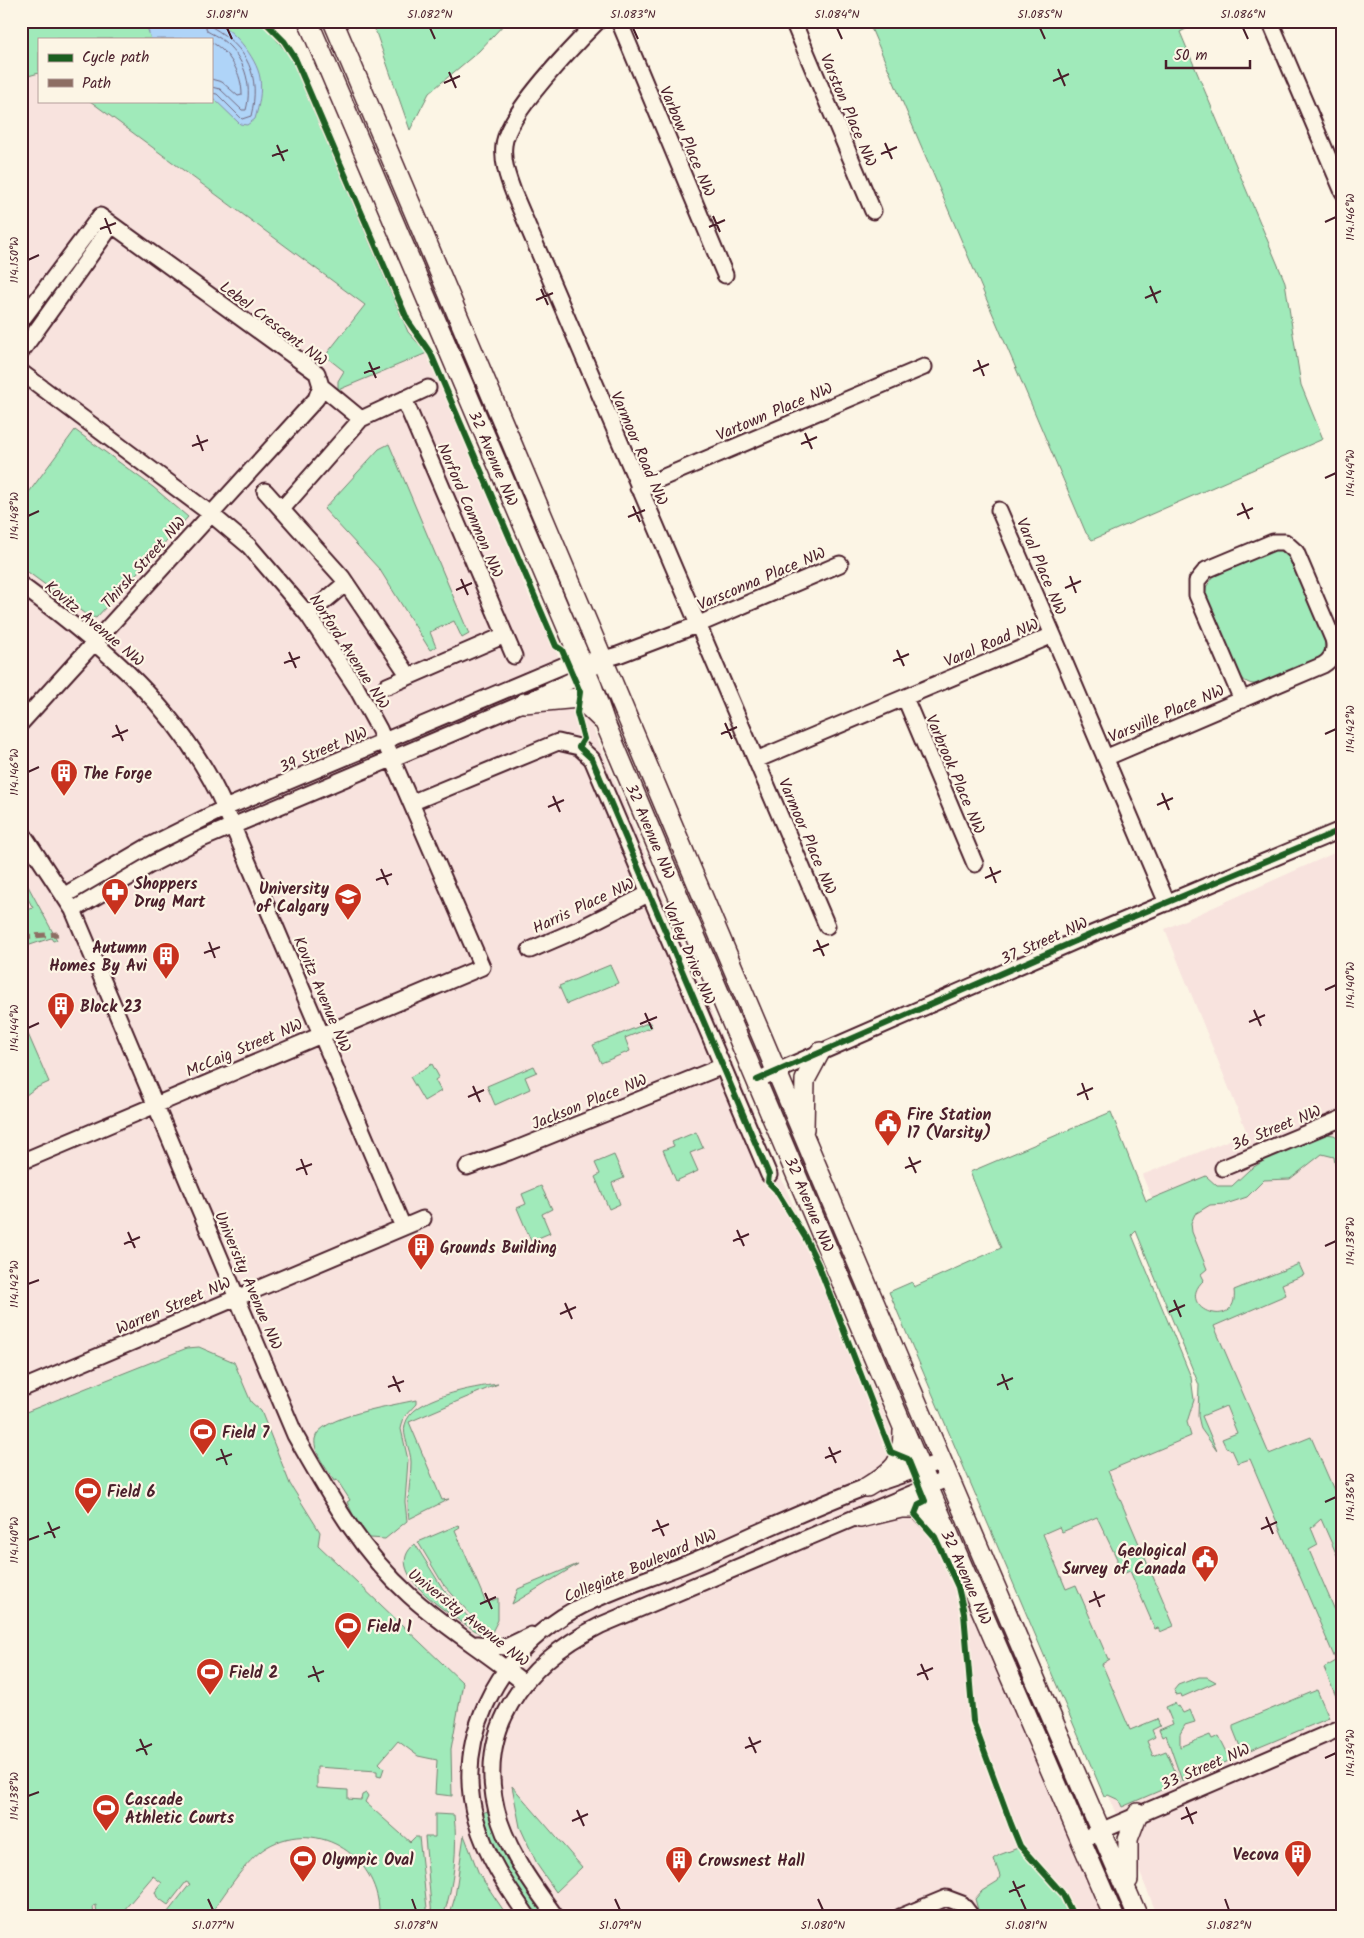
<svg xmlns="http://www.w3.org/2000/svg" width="1364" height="1938" viewBox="0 0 1364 1938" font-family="Kalam,sans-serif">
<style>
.built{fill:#f8e3de;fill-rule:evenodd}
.green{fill:#a0eaba;stroke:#758472}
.water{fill:#afd4f8;stroke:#878ca6}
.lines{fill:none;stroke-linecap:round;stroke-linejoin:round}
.shore{stroke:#72677d;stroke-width:1}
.minor-casing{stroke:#4a1f2b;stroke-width:19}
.major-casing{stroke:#4a1f2b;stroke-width:22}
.minor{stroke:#fcf5e5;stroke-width:15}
.major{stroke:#fcf5e5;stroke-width:19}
.quiet{stroke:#8d6e63;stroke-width:5;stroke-dasharray:10 5;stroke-linecap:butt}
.cycleway-casing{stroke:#fcf5e5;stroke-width:9}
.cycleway{stroke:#1b5e20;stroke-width:6}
.ticks{fill:none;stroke:#4a1f2b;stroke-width:2}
.labels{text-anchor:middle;stroke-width:4.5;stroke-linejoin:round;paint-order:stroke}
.street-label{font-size:16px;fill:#4a1f2b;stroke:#fcf5e5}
.poi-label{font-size:16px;font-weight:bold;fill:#4a1f2b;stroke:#fcf5e5;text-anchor:start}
.neatline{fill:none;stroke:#4a1f2b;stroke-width:2}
.ticks-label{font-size:12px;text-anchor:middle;fill:#4a1f2b}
</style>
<rect width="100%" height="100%" fill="#fcf5e5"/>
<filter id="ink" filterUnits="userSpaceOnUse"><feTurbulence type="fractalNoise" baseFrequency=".02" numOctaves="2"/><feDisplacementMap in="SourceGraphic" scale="10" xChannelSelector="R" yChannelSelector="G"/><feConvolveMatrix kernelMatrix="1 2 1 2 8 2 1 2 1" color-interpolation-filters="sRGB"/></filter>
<g filter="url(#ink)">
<path class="built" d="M21,21h253l132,304 22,28 100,241 62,127 187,447 326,749h-1082zM39,39h172v62h-172z
M1343,849v1068h-185l-175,-428 247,-108 -88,-206 105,-42 -82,-204z"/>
<path class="green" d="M36,21h225l29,35 118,276 19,21 -89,37v-9l6,-10 -19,-15 40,-51 -275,-204h121v-62h-172v34l-18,5v-52z
M372,21h135l-28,30 -50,42 -19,37z
M868,21h334l-22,11 105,250 16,103 22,54 -231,101 -6,-7z
M75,430l78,57 35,30 -92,101 -2,-1 -2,2 -71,-52v-64z
M389,444l80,190 -7,4 -8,-17 -24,11 6,15 -6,3 -50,-80 -56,-61 55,-60z
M1280,550l10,8 35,79v14l-7,8 -60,25c-9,1 -14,-3 -19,-10l-34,-80 1,-7 8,-11 57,-25z
M28,886l29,54 -4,1 -2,-3 -30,10v-36l12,-4 -10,-18z
M610,965l8,18 -51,21 -8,-18z
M21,1018l28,64 -15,7 -13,10z
M650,1022l2,5 -27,11 5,13 -29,12 -8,-18z
M432,1064l7,13 -4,3 6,11 -17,10 -14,-24z
M534,1066l3,6 -12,5 5,12 -35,16 -8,-19z
M1111,1112l35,89 60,-25 11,10h15l17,-16 19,-12 57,-24 9,1 9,6v49l-6,-14 -3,-19 -12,-3 -32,25 -26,1 -17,17 -21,7 -16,1 -15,9 -4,9 1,9 15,37 -6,5 3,6c-32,29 36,53 30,10l65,-26 5,11 -22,9 4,11 -72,31 55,128 42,-17 32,74v58l-22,-50 -10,9 7,17 -9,5 34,79v84l-19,-45 12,-7 -86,-202 -12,4 -6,-13 -6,-2 -4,-9 15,-6 -11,-27 -24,10 15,35 -16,-22 -3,-13 1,-31 -63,-154 -4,4 59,142 3,23 -7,22 4,14 -83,35 66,155 -14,6 -2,-4 -3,1 -25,-58 -10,4 -4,-8 1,-8 -20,-42 -35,15 -3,-5 -16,7 23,55 10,-4 32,74h2l-8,5 28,66 27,-11 3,7 -8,4 3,7 -8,4 6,15 13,-5 14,31 -58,25 -3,-7 -11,-5 -4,1 -215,-504 23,-10 2,5 87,-39 -31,-76z
M696,1132l7,16 -13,5 8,18 -22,10 -13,-31 11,-4 -2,-4z
M614,1155l10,23 -12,5 8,21 -11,5 -14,-32 5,-3 -5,-11z
M541,1186l11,23 -10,5 8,19 -19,8 -14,-33 9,-4 -4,-10z
M199,1347l35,15 17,40 10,9 29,73 30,48 -2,13 145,138 -12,66 1,47 -17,-2 2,-34 -19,-4 -20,-15 -19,22 5,5 -3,9 -4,-1v-5l-60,-4v21l31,2v9l13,1 1,-5 4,-2 2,3 -3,6 45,40 5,-5h4l9,80h-49c3,-58 -60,-101 -112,-70 -22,13 -43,49 -59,70h-44l26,-33 -4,-2 -18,23 -11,-8 -2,-5 7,-9 -9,-7 -35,41h-21l-1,-12 -3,1 1,11h-67l-4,-10 3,-2 -5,-12v-479l166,-66z
M498,1384l-89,38 33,78 7,-1 -40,20c-3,-19 2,-38 2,-57 0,-12 -9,-26 -6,-37 6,-28 70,-38 93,-41z
M416,1400v4l-12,13 -3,12 7,31 -3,42 2,19 -22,18 -15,-1 -12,-13 -11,-23 3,-2 -13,-20 -3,1c-6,-11 -21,-28 -19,-42 3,-23 81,-34 101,-39z
M458,1525l2,2 -5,3 31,73 12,-5v22l-8,16 -47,-52 -25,-42z
M415,1544l28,45 44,49c-22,-14 -111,-64 -72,-94z
M578,1564l-66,40 6,-15z
M1199,1677h8l9,5 -34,15 -1,-3 -5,1 -2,-5 4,-5z
M1317,1690l12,28 -86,36 -10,-25v-4z
M1175,1703l2,4 2,-1 4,7 7,-3 5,12 -10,3 -5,9v13l30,-12 2,4 7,-3 12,24 -49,21 -16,-46 -4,2 -3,-7 14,-6 -7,-17z
M512,1786l70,81 -26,25 -18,-26 -18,-39z
M488,1811l13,30 45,72 -10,4 -39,-61 -15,-43z
M435,1814l19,1c4,33 0,70 -11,102h-11l-7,-80h10z
M464,1835l15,39 29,43h-59l6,-20z
M1018,1848l36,39 18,30h-92l-5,-18 7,-8 16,-10 2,-5 -6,-17 5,-4z"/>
<path class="water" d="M153,21c18,0 40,-3 58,0 20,4 46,37 49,57 2,14 -1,27 -5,41l-8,6 -7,-1 -29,-28v-57h-60l-4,-12z"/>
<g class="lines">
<path class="shore" d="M204,21l3,10c5,3 10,5 14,8 23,17 32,45 25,71h-4l-22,-21 -9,-2
M210,21l2,6c36,21 49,49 39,89l-9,3 -25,-25 -6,-1
M211,42c19,10 31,32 31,53l-4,1 -16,-14 -11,-3"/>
<defs>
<path id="minor" d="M598,21c-24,24 -91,93 -94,124 -2,17 4,33 10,49l313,732
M619,21l106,254
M793,21l80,190
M1270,21l73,171
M21,321l79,-105 217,157 4,13 -5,13 -295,324
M21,352l91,-127
M21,372l190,142 38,32 59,69 48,72 23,42 103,238 -461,195
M321,386l40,33
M404,399l110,257
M638,488l286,-121
M265,491l77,86 67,99
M282,509l79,-90 67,-31
M999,510l54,125
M21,585c84,62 161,126 204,223l178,419
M308,615l38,-32
M387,686l118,-51
M905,698l70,166
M1105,758l218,-93c10,-6 13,-15 10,-26l-37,-87 -11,-10h-12l-67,28 -9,11v14l45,105
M756,760l297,-125 114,268
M413,802l145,-60 21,5 13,12 177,416
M21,831l52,79 222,525c33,58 64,115 114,160 36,33 78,57 115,88
M65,895l82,-48 78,-39 342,-144 37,-5 14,-4 79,-30 143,-61
M73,910l75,-44 49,-25 327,-138 50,-24 21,-13
M530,950l49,-21 71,-36
M757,1080l337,-147 249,-104
M467,1167l42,-15 214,-86
M1223,1168l120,-50
M21,1389l402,-170
M477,1644l29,3 25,-12
M1082,1839l261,-112
M528,1917c-21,-30 -42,-61 -52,-97 -22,-79 19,-160 86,-203 40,-25 86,-37 129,-55 58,-25 116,-53 175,-75 26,-9 51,-17 76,-26
M556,1917c-22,-30 -44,-60 -56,-95 -29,-91 24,-159 101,-197l348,-147
M900,1917l46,-19 16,6 10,13"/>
<path id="major" d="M308,21l284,665 13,37 328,775 181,419
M333,21c269,632 531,1266 805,1896
M524,703l55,-5 23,22
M804,1129l1,-49 15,-28
M867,1487c27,-17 36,-22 36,-56
M860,1518l41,-10h16l28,28
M1128,1880v-41l10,-26"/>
</defs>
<use href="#minor" class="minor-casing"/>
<use href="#major" class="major-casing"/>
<use href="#minor" class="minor"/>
<use href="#major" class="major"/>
<path class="quiet" d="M21,937l37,-3"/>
<defs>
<path id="cycleway" d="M264,21l20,20 11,17 113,263 23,33 125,292 6,4 18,42 -3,21 7,26 -5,8 13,12 177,416 -1,7 8,8 29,47 13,27 73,188 17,7 17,42 -6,3 -4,10 20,23 23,50 6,26 9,108 38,103 9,22 42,47 12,24
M757,1080l337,-147 249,-104"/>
</defs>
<use href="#cycleway" class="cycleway-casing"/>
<use href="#cycleway" class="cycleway"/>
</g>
</g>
<path class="ticks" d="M227,28l5,11M430,28l5,11M633,28l5,11M837,28l5,11M1040,28l5,11M1243,28l5,11M1058,69l7,17M449,72l7,16M1053,81l16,-7M444,83l16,-7M885,143l7,16M277,145l7,16M881,154l16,-7M272,156l16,-6M713,216l7,16M105,218l6,16M1325,222l11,-5M709,227l16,-7M100,229l16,-6M28,260l11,-5M1150,286l7,17M541,289l7,16M1145,298l16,-7M536,300l17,-7M978,360l6,16M369,362l7,16M973,371l16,-7M364,373l16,-6M805,433l7,16M197,435l6,16M801,444l16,-7M192,446l16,-6M1325,478l11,-5M1242,503l7,16M633,506l7,16M1237,515l16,-7M28,516l11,-5M628,517l17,-7M1070,576l6,17M461,579l7,16M1065,588l16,-7M456,590l16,-7M897,650l7,16M289,652l7,16M893,661l16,-7M284,663l16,-6M725,723l7,16M116,725l7,16M721,734l16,-7M1325,734l11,-5M112,737l16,-7M28,772l11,-5M1162,793l7,17M553,796l7,16M1157,805l16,-7M548,807l16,-7M990,867l6,16M381,869l7,16M985,878l16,-7M376,880l16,-6M817,940l7,16M209,942l6,16M813,951l16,-7M204,953l16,-6M1325,990l11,-5M1254,1010l7,16M645,1013l7,16M1249,1022l16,-7M640,1024l17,-7M28,1028l11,-5M1082,1083l6,17M473,1086l7,16M1077,1095l16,-7M468,1097l16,-7M909,1157l7,16M301,1159l6,16M905,1168l16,-7M296,1170l16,-6M737,1230l7,16M128,1232l7,16M733,1241l16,-7M124,1244l16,-7M1325,1246l11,-5M28,1284l11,-4M1174,1300l7,17M565,1303l7,16M1169,1312l16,-7M560,1314l16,-7M1002,1374l6,16M393,1376l7,16M997,1385l16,-7M388,1387l16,-6M829,1447l7,16M221,1449l6,16M825,1458l16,-7M216,1460l16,-6M1325,1502l11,-5M1266,1517l7,17M657,1520l7,16M48,1522l7,16M1261,1529l16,-7M652,1531l17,-7M44,1534l16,-7M28,1540l11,-4M1094,1591l6,16M485,1593l7,16M1089,1602l16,-7M480,1604l16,-7M921,1664l7,16M313,1666l6,16M917,1675l16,-7M308,1677l16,-6M749,1737l7,16M140,1739l7,16M745,1748l16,-7M136,1751l16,-7M1325,1758l11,-5M28,1796l11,-4M1186,1807l7,17M577,1810l7,16M1181,1819l16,-7M572,1821l16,-7M1013,1881l7,16M1009,1892l16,-7M208,1899l5,11M412,1899l4,11M615,1899l5,11M818,1899l5,11M1021,1899l5,11M1225,1899l4,11"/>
<defs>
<symbol id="building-pin" viewBox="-11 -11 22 30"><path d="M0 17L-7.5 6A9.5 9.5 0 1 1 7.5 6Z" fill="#c8321e" stroke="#fcf5e5"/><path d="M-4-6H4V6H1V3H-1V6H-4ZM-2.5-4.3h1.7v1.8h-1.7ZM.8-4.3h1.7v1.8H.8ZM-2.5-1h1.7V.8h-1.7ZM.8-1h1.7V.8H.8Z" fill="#fff"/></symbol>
<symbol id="pharmacy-pin" viewBox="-11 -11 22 30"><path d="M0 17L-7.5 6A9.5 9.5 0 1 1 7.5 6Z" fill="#c8321e" stroke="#fcf5e5"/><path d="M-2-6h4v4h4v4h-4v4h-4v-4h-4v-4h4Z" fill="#fff"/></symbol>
<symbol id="university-pin" viewBox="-11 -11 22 30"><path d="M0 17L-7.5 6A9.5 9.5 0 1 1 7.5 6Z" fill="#c8321e" stroke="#fcf5e5"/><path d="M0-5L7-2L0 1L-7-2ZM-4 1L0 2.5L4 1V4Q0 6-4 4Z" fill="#fff"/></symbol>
<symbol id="civic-pin" viewBox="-11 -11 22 30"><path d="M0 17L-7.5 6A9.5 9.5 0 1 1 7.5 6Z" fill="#c8321e" stroke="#fcf5e5"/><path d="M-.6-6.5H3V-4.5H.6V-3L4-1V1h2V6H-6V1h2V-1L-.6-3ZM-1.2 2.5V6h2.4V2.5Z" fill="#fff"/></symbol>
<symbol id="stadium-pin" viewBox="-11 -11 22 30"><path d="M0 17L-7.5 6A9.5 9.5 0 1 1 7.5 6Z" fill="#c8321e" stroke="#fcf5e5"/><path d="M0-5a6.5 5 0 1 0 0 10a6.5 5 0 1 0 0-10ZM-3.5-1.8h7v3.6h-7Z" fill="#fff"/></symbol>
</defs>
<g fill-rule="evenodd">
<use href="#building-pin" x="48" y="757" width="32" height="43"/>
<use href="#pharmacy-pin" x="99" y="876" width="32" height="43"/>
<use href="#university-pin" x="332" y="881" width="32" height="43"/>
<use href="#building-pin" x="150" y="940" width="32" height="43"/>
<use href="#building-pin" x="45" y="990" width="32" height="43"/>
<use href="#civic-pin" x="872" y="1107" width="32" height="43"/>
<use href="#building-pin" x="405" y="1231" width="32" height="43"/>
<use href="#stadium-pin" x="187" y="1416" width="32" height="43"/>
<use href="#stadium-pin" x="72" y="1475" width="32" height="43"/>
<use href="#civic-pin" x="1189" y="1543" width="32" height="43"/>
<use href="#stadium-pin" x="332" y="1610" width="32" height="43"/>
<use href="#stadium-pin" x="194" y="1656" width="32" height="43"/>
<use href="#stadium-pin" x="90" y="1792" width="32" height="43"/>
<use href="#building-pin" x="1282" y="1838" width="32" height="43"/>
<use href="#stadium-pin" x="287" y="1843" width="32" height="43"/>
<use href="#building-pin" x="663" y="1844" width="32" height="43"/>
</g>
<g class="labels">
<g class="street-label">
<text transform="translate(849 110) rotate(67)" y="6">Varston Place NW</text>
<text transform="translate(688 141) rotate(67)" y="6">Varbow Place NW</text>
<text transform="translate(274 323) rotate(37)" y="6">Lebel Crescent NW</text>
<text transform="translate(774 411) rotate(-23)" y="6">Vartown Place NW</text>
<text transform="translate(640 448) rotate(67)" y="6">Varmoor Road NW</text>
<text transform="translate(494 458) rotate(67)" y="6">32 Avenue NW</text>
<text transform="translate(471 510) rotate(67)" y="6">Norford Common NW</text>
<text transform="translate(143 562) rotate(-48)" y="6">Thirsk Street NW</text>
<text transform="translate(1042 566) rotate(67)" y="6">Varal Place NW</text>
<text transform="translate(761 578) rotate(-23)" y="6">Varsconna Place NW</text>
<text transform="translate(95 623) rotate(40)" y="6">Kovitz Avenue NW</text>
<text transform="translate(991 642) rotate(-23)" y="6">Varal Road NW</text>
<text transform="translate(350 651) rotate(57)" y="6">Norford Avenue NW</text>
<text transform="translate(1166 713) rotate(-23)" y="6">Varsville Place NW</text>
<text transform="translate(323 749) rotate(-23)" y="6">39 Street NW</text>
<text transform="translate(956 774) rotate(67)" y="6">Varbrook Place NW</text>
<text transform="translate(651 831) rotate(67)" y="6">32 Avenue NW</text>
<text transform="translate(808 836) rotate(67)" y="6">Varmoor Place NW</text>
<text transform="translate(583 905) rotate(-25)" y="6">Harris Place NW</text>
<text transform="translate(1044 940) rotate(-24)" y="6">37 Street NW</text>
<text transform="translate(690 953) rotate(67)" y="6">Varley Drive NW</text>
<text transform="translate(323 994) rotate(67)" y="6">Kovitz Avenue NW</text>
<text transform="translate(244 1047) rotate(-23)" y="6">McCaig Street NW</text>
<text transform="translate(589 1101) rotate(-22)" y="6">Jackson Place NW</text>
<text transform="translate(1276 1127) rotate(-22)" y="6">36 Street NW</text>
<text transform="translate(810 1204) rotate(67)" y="6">32 Avenue NW</text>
<text transform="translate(249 1280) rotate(67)" y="6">University Avenue NW</text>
<text transform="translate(173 1305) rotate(-23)" y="6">Warren Street NW</text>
<text transform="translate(640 1565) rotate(-23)" y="6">Collegiate Boulevard NW</text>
<text transform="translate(967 1577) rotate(66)" y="6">32 Avenue NW</text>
<text transform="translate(469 1617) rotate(38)" y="6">University Avenue NW</text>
<text transform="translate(1205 1766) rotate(-23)" y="6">33 Street NW</text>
</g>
<g class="poi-label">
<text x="83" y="779">The Forge</text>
<text x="134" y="889">Shoppers<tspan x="134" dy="18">Drug Mart</tspan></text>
<text x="329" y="894" text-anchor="end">University<tspan x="329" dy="18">of Calgary</tspan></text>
<text x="147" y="953" text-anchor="end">Autumn<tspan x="147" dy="18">Homes By Avi</tspan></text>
<text x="80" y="1012">Block 23</text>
<text x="907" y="1120">Fire Station<tspan x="907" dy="18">17 (Varsity)</tspan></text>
<text x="440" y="1253">Grounds Building</text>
<text x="222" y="1438">Field 7</text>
<text x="107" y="1497">Field 6</text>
<text x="1186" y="1556" text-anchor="end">Geological<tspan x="1186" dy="18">Survey of Canada</tspan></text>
<text x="367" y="1632">Field 1</text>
<text x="229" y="1678">Field 2</text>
<text x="125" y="1805">Cascade<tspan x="125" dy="18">Athletic Courts</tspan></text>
<text x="1279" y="1860" text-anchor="end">Vecova</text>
<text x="322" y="1865">Olympic Oval</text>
<text x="698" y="1866">Crowsnest Hall</text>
</g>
</g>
<rect width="1364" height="1938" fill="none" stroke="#fcf5e5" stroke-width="55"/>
<rect x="38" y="38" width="175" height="65" fill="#fcf5e5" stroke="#b59f9b"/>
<rect x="48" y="54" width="25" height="8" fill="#1b5e20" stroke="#b59f9b"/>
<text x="82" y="62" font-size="15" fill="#4a1f2b">Cycle path</text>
<rect x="48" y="79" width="25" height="8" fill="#8d6e63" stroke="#b59f9b"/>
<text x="82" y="88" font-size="15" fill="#4a1f2b">Path</text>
<path d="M1166 60v8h84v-8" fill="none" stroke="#4a1f2b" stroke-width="2.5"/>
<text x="1174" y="60" font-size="15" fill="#4a1f2b" stroke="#fcf5e5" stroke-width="4" paint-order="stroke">50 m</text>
<rect x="28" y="28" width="1308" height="1882" class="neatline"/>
<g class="ticks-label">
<text x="227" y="18">51.081°N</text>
<text x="430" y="18">51.082°N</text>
<text x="633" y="18">51.083°N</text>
<text x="837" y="18">51.084°N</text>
<text x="1040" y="18">51.085°N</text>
<text x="1243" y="18">51.086°N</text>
<text transform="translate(1350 217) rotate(-90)" y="4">114.146°W</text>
<text transform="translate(14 260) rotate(-90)" y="4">114.150°W</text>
<text transform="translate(1350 473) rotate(-90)" y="4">114.144°W</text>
<text transform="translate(14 516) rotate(-90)" y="4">114.148°W</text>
<text transform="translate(1350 729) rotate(-90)" y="4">114.142°W</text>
<text transform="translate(14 772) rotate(-90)" y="4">114.146°W</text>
<text transform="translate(1350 985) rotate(-90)" y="4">114.140°W</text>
<text transform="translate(14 1028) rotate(-90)" y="4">114.144°W</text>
<text transform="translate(1350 1241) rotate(-90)" y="4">114.138°W</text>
<text transform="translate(14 1284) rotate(-90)" y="4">114.142°W</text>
<text transform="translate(1350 1497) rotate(-90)" y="4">114.136°W</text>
<text transform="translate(14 1540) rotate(-90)" y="4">114.140°W</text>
<text transform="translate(1350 1753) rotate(-90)" y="4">114.134°W</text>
<text transform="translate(14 1796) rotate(-90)" y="4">114.138°W</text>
<text x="213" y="1929">51.077°N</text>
<text x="416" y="1929">51.078°N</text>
<text x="620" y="1929">51.079°N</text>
<text x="823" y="1929">51.080°N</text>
<text x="1026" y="1929">51.081°N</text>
<text x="1229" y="1929">51.082°N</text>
</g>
</svg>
